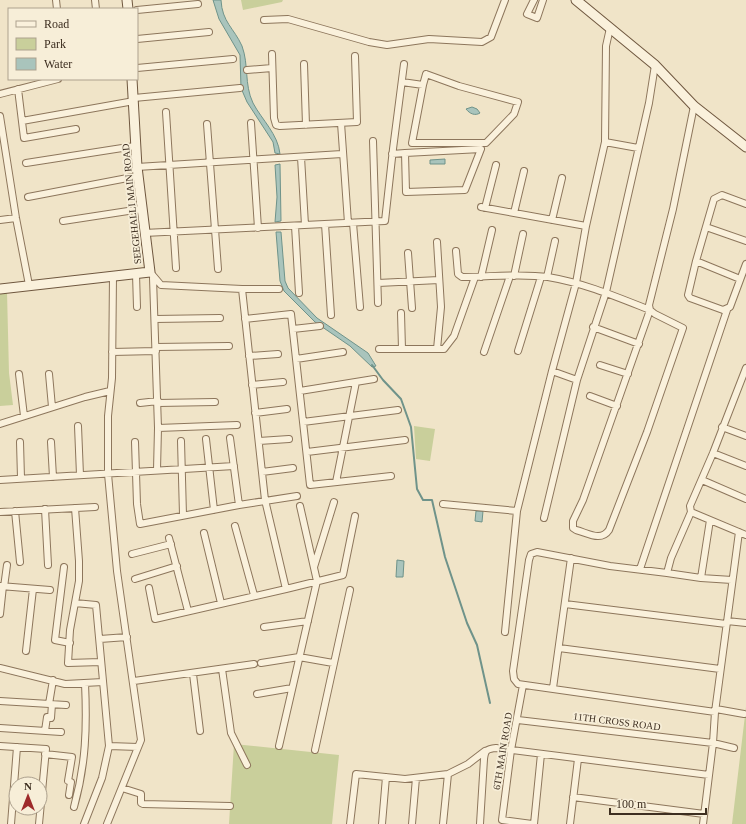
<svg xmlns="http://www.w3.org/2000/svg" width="746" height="824" viewBox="0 0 746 824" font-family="Georgia,serif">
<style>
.green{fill:#c9cf9b}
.water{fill:#a9c4bc;stroke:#6f938a}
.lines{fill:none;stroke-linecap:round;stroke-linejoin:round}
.stream{stroke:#6f938a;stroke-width:2}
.street-casing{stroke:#8d765c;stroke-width:8}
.secondary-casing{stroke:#6f573f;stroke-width:11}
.street{stroke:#faf1dc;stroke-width:6}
.secondary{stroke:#faf1dc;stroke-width:9}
.labels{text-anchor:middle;stroke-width:3.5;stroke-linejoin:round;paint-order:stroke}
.street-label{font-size:10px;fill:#3d2e20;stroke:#f7eed8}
</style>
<rect width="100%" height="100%" fill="#f0e4c8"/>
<path class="green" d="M241,0h42l-1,2 -39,8z
M7,292l2,81 4,32 -13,1v-112z
M414,426l21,3 -5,32 -14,-2z
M746,707v117h-14z
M234,744l105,11 -7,69h-103z"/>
<path class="water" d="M213,0h8c1,22 13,28 21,46 7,19 2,38 11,57 9,17 25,31 27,51l-5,-1 -2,-11 -26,-40 -6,-14 -1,-33 -21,-36z
M472,107l5,2 3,4c-5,3 -10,1 -14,-4z
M445,159v5h-15v-4z
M280,164l1,57 -6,1 2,-25 -2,-32z
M276,232h5l4,49 3,7 29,30 51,35 8,13 -4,1 -22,-21 -35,-24 -31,-31 -4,-10z
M476,511h7l-1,11 -7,-1z
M397,560l7,1 -1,16h-7z"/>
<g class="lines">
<path class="stream" d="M372,365l11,15 18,19 10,28 6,62 6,11h9l13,57 22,66 10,22 13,58"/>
<defs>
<path id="street" d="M56,0l1,9
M95,0l1,9
M534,0l-7,14 10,4 6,-18
M137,10l61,-6
M264,20l24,-1 81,23 18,3 42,-6 53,3 9,-5 14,-37
M137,39l72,-7
M272,54l2,64 2,7 4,1 77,-4 -2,-66
M304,64l2,61
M137,68l96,-9
M247,70l25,-2
M402,82l21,3 3,-11 33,12 59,16 -4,12 -28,29h-74l11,-58
M18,89l6,49 52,-9
M0,94l58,-15
M134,98l106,-10
M166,112l10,156
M0,116l16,102 13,67
M22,121l112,-20
M251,123l7,105
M341,123l7,100
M207,124l11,145
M373,141l5,162
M605,142l33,6
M392,154l13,-1 1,39 59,-2 16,-41 -76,4
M301,157l4,68
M26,163l109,-17
M137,167l205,-13
M28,197l110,-21
M746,204l-24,-9 -8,4 -18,62 -8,34 2,3 33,12 7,-3 16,-43
M481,207l105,19
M485,208l11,-43
M514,213l10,-42
M0,220l16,-2
M552,220l10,-42
M63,221l78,-12
M353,223l7,84
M325,224l6,91
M295,226l4,67
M706,227l40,14
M144,233l241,-12 8,-72 11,-85
M437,242l4,65 -4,42
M456,251l2,23 4,3c28,0 58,-4 86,0 36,6 69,20 102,33l5,4 28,14 -36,104 -38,98c-8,12 -21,3 -33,0l-3,-2v-7l10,-21 67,-190 -1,-5 24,-96 21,-103
M408,253l4,55
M696,261l44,18
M150,272l11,13 81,4 23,211 21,89 57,-14 12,-59
M136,274l1,33
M514,276l9,-42
M481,277l11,-47
M547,277l8,-36
M153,278l5,150 -1,42
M378,283l61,-3
M242,289h37
M401,313l1,36
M155,319l65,-1
M245,319l46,-5 19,171 81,-9
M593,327l46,17
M293,329l27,-3
M156,347l73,-1
M379,349h65l10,-13 21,-59
M518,351l23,-74
M112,352l44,-1
M484,352l26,-76
M249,356l29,-2
M296,359l47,-7
M600,365l28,9
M746,368l-33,85 -23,53 1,6 55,23
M552,371l25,9
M19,374l5,42
M49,374l3,33
M252,385l31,-3
M300,391l74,-12
M590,396l27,10
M140,403l18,-2
M158,403l57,-1
M255,413l32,-4
M303,422l95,-12
M0,424l85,-27 25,-6
M78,426l2,49
M722,427l24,9
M158,428l79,-3
M230,438l9,67
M206,439l8,71
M181,441l2,74
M259,441l30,-2
M20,442l1,36
M51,442l2,35
M135,442l2,62 3,20 99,-19 58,-9
M307,452l98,-12
M713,453l33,13
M262,472l31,-4
M0,480l234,-14
M702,480l44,19
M336,482l20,-100
M443,504l74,7
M75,508l4,53v20l-9,49 -2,33 33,-1
M45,509l3,56
M15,511l5,51
M0,512l95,-5
M691,512l-20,46 -4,15 -57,-7 -73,-14 -6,2 -2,6 -16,111 1,8 4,5 197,28 24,-180
M544,518l33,-138 29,-88 43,-189 6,-38
M235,526l19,69
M204,533l17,70
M169,538l19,73
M132,554l39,-10
M64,567l-9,73 15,3
M314,567l20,-65
M640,569l87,-259
M667,573l34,5 9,-58
M701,578l31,2
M135,579l42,-13
M0,586l50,4
M4,587l3,-22
M149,588l6,31 131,-30
M75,603l21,2 13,141 -7,32 -18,46
M565,604l161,20
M0,614l3,-28
M727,621l19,2
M264,627l44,-6
M505,632l12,-121 35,-140 24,-88 10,-57 19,-84 1,-96 4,-18
M100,639l27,-2
M559,648l161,21
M26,651l7,-62
M261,663l38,-6 34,6
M0,668l65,16 38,-2
M222,669l9,64 16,32
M193,674l7,57
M134,681l120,-17
M523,685l-12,65 -9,70 30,4
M553,688l18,-130
M257,694l35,-6
M0,701l66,4
M49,704l4,-24
M716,709l28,5
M518,720l195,23 21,5
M0,728l61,4
M45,731l2,-14 4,1 1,-14
M0,746l46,3 -7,75
M109,746l29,1
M279,746l38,-165 -17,-75
M315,750l35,-160
M45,754l27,3 -4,24 3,1 -2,13
M122,788l19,6v9l2,1 87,2
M573,797l131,17
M74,807c12,-43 13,-80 11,-124
M11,824l6,-77
M107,824l34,-84 -24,-169 -9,-97v-58l4,-38 1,-102
M350,824l6,-50 49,5 43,-5
M382,824l4,-47
M412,824l4,-46
M443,824l5,-50 20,-10 17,-13
M480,824l4,-65c1,-9 3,-10 12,-11l213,27
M534,824l7,-70
M570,824l8,-65
M703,824l10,-81 2,-31"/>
<path id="secondary" d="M127,0l1,9
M576,0l79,65 39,41 52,41
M0,289l150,-17 -13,-105 -5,-88"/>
</defs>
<use href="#street" class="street-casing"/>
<use href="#secondary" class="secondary-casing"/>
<use href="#street" class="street"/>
<use href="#secondary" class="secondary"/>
</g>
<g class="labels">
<g class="street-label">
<text transform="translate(131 204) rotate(-96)" y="4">SEEGEHALLI MAIN ROAD</text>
<text transform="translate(617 721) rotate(7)" y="4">11TH CROSS ROAD</text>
<text transform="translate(502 751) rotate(-81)" y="4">6TH MAIN ROAD</text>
</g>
</g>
<rect x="8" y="8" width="130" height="72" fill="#f7eed8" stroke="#ada18e"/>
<rect x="16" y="21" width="20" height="6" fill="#faf1dc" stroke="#ada18e"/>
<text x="44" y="28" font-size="12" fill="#3d2e20">Road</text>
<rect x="16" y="38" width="20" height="12" fill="#c9cf9b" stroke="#ada18e"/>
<text x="44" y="48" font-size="12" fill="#3d2e20">Park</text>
<rect x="16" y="58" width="20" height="12" fill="#a9c4bc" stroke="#ada18e"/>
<text x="44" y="68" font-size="12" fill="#3d2e20">Water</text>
<g transform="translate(28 796)"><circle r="19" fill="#f7eed8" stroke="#ada18e"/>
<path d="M0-3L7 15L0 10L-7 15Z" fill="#9e2a2b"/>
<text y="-6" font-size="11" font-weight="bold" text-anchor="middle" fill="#3d2e20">N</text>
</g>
<path d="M610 808v6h96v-6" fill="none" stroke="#3d2e20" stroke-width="2"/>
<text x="616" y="808" font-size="12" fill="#3d2e20" stroke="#f7eed8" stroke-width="3" paint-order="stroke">100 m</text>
</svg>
